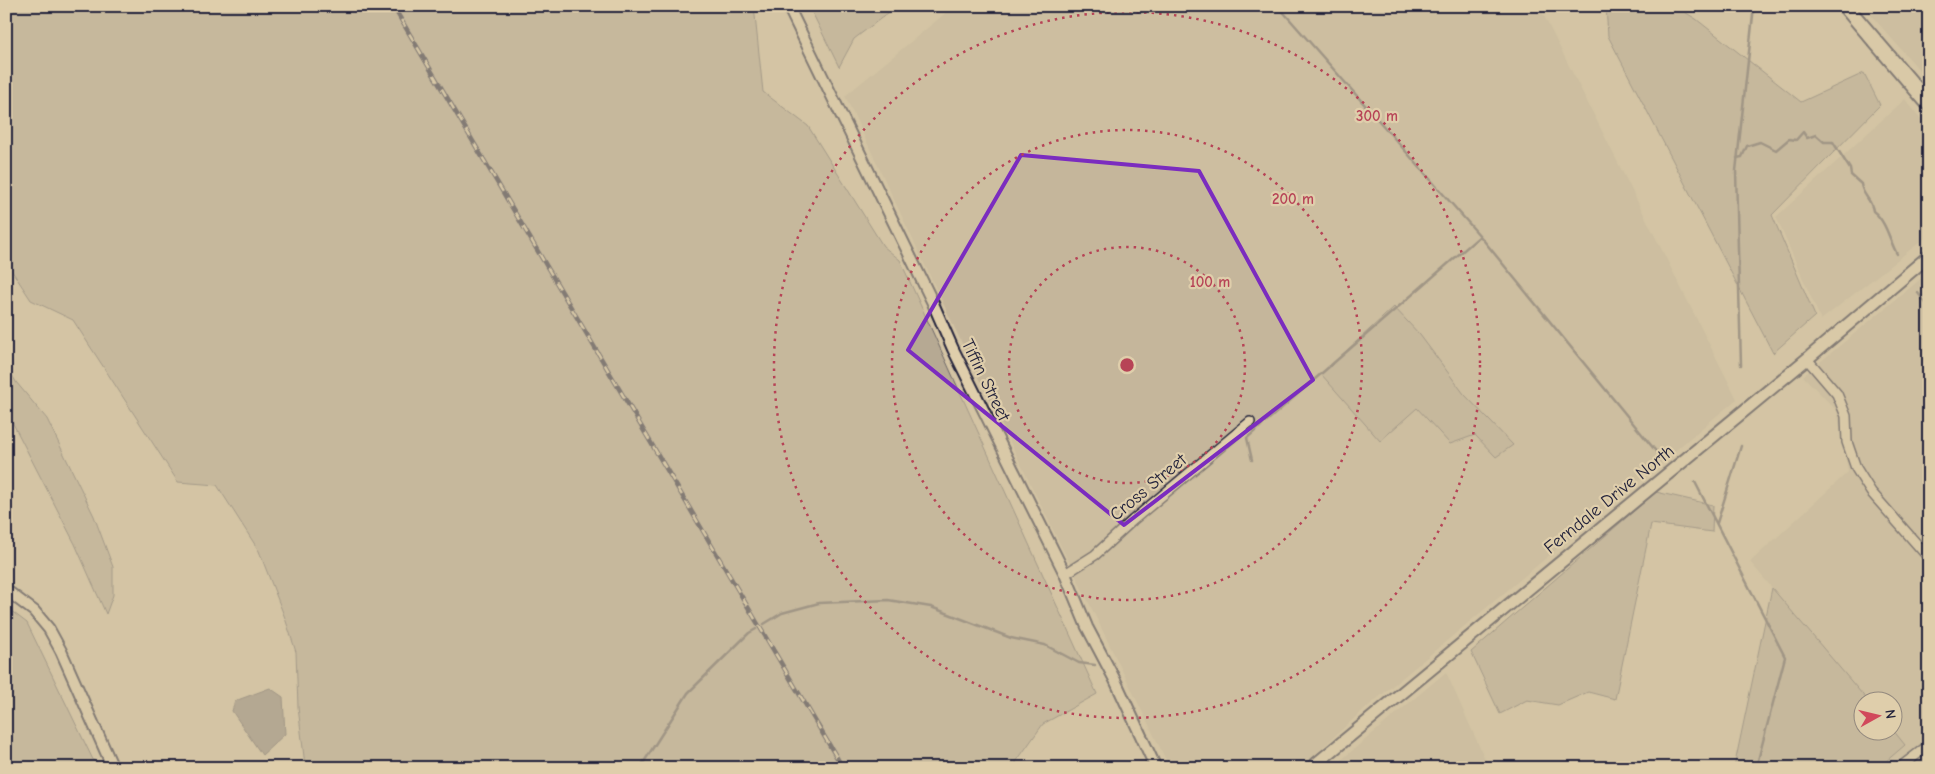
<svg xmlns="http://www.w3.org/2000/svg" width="1935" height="774" viewBox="0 0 1935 774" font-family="'Comic Neue',sans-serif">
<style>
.built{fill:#c5b69b}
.green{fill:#b6a993;stroke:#6c6667}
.water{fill:#8f857b;stroke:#635d61}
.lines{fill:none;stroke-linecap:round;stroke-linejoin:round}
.stream{stroke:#635d61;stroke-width:2.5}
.minor-casing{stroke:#22223b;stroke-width:12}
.tertiary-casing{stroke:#22223b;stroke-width:14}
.secondary-casing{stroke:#22223b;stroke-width:15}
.primary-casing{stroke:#22223b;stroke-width:18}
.minor{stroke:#dfceab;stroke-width:9}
.tertiary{stroke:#dfceab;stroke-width:10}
.secondary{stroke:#dfceab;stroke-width:11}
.primary{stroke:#dfceab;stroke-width:14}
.rail-casing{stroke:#22223b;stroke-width:4.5}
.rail{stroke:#dfceab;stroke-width:2.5;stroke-dasharray:8;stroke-linecap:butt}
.marked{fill:none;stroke:#7b2cbf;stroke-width:4;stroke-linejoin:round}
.ring{fill:none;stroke:#b74356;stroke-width:2.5;stroke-dasharray:2.5 5}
.labels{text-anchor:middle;stroke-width:4.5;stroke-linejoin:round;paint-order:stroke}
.street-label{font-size:18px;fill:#22223b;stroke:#dfceab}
.centre{fill:#b74356;stroke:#dfceab;stroke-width:2.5}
.ring-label{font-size:15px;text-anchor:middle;font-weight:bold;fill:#b74356;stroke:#dfceab;stroke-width:4.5;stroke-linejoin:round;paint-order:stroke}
</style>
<rect width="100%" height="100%" fill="#d4c4a4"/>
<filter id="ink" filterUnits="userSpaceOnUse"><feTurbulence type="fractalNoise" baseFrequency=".02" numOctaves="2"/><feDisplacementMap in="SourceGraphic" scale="10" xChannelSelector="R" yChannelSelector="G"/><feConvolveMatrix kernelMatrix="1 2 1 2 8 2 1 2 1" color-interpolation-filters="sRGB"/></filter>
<g filter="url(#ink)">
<path class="built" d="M954,6h585l198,393 -377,314 -51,47 -12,8h-127l-194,-395 -131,-277z
M1863,6h66v75z
M1905,99l24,30v106l-108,85 -45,-103z
M1929,272v496h-51l27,-23 -12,-15 -1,-28 -24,-1 -118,-139 98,-90 -11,-61 -34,-35z
M1446,672l43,96h-157l15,-13z"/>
<path class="green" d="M6,6h748l9,86 45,34 75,120 17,14 197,434 -54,30 -27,38 2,6h-714l1,-3 -7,-58 -2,-55 -11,-34 -26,-67 -42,-66 -39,-3 -105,-162 -42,-20 -25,-38z
M809,6h88l-43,33 -15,28z
M1606,6h69l21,13 105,83 63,-29 16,32 -108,110 43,101 -42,37 -165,-317z
M1394,307l26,28 44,59 49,51 -17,12 -21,-22 -25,9 -33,-36 -37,33 -59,-67z
M6,365l10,17 31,37 47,97 19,51v28l-7,19 -31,-70 -69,-134z
M1656,492l57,13 -1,27 -61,-8 -36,175 -27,-7 -30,13 -31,-5 -27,14 -29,-62z
M1772,588l96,113 -6,1v30l31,-2 12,15 -27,23h-144z
M6,607l21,16 70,145h-91z"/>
<path class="water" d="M270,688l13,9 2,37 -23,21 -30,-44 3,-10z"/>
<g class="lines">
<path class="stream" d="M1278,6l202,230 179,219
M1737,158l5,-1 5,-11 13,-4 16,8 13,-11 7,1 7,-8 4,6 9,-3 8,7h9l17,27 1,6 10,9c1,11 11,16 12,27 14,11 16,29 24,43
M1918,293l11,14
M1741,365l-5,-194 18,-165
M1252,460l-5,-22 233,-202
M1695,482l90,175 -29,111
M1717,523l24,-77
M764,624l18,-11 37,-10 69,-3 43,7 80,31 34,7 34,18 16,2
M640,768l48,-75 61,-60 7,-4"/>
<defs>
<path id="minor" d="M1807,359l30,35 9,22 1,26 9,26 15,24 58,66
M1065,574l30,-19 38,-35 117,-98
M1899,768l30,-23"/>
<path id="tertiary" d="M788,6l144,295 21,48 112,225 22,53 28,53 41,88
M6,590l28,21 15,18 12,22 52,117"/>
<path id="secondary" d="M1311,768l496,-409 122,-103"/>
<path id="primary" d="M1845,6l84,98"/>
</defs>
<use href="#minor" class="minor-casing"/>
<use href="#tertiary" class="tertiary-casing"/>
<use href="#secondary" class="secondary-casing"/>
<use href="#primary" class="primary-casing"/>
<use href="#minor" class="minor"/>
<use href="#tertiary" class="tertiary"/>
<use href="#secondary" class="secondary"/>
<use href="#primary" class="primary"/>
<defs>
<path id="rail" d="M393,6l450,762"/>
</defs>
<use href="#rail" class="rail-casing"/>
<use href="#rail" class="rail"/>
</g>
</g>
<path d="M0 0H1935V774H0ZM1021,155l178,16 114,209 -189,145 -216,-175z" fill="#d4c4a4" fill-opacity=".55" fill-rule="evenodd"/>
<path class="marked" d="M1021,155l178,16 114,209 -189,145 -216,-175z"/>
<g class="ring">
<circle cx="1127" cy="365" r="118"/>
<circle cx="1127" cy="365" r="235"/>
<circle cx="1127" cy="365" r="353"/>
</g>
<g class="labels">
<g class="street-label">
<text transform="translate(986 380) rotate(64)" y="6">Tiffin Street</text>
<text transform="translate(1148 487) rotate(-40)" y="6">Cross Street</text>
<text transform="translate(1609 499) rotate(-39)" y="6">Ferndale Drive North</text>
</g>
</g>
<circle cx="1127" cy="365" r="8" class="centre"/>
<g class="ring-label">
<text x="1377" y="121">300 m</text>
<text x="1293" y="204">200 m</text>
<text x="1210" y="287">100 m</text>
</g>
<rect width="1935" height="774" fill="none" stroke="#dfceab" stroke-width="25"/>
<rect x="12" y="12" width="1910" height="749" fill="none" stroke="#22223b" stroke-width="2" filter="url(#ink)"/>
<g transform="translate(1878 716) rotate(82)"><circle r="24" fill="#dfceab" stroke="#93897e"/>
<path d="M0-4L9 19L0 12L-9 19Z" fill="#d1495b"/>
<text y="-8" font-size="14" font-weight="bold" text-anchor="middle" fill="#22223b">N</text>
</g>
</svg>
